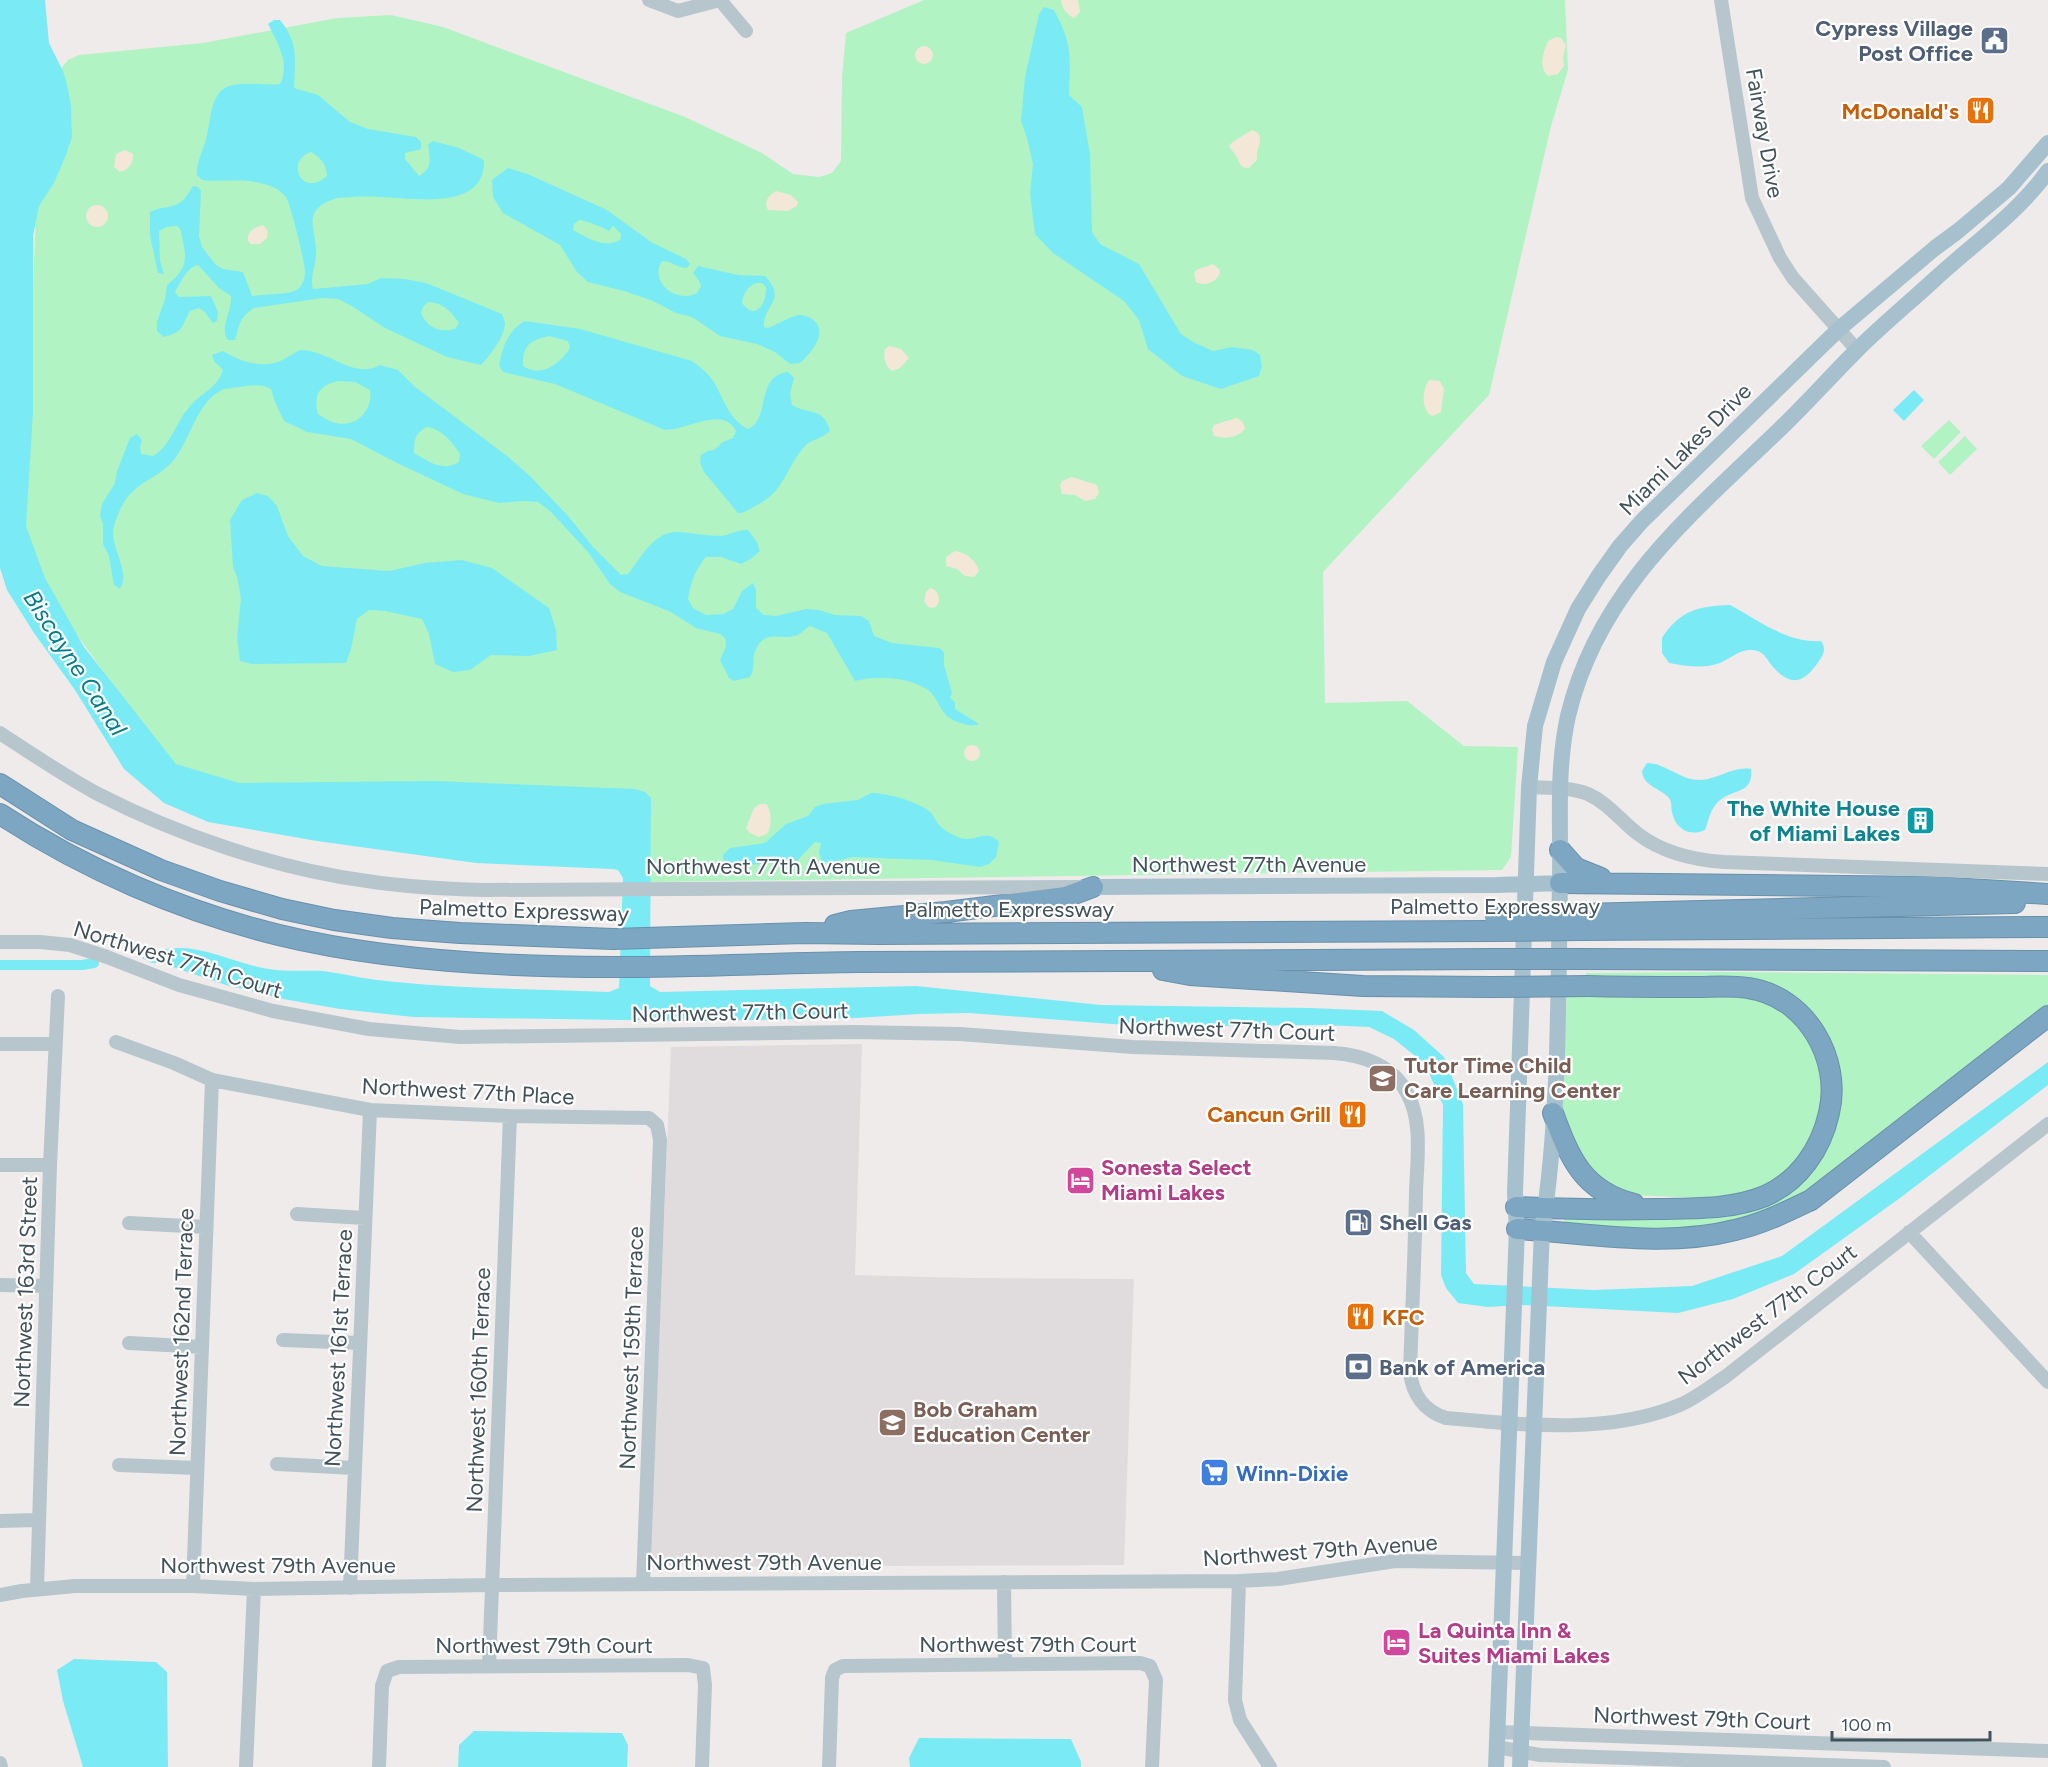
<svg xmlns="http://www.w3.org/2000/svg" width="2048" height="1767" viewBox="0 0 2048 1767" font-family="Figtree,sans-serif">
<style>
.education{fill:#e0dcdd}
.green{fill:#b2f3c3}
.sand{fill:#f3e7d8}
.water{fill:#7aebf5;fill-rule:evenodd}
.lines{fill:none;stroke-linecap:round;stroke-linejoin:round}
.canal{stroke:#7aebf5;stroke-width:10}
.highway-casing{stroke:#6891ac;stroke-width:22}
.minor{stroke:#b7c6cd;stroke-width:14}
.major{stroke:#a7c0ce;stroke-width:16}
.highway{stroke:#7ca6c1;stroke-width:20}
.highway-bridge-casing{stroke:#6891ac;stroke-width:22;stroke-linecap:butt}
.highway-bridge{stroke:#7ca6c1;stroke-width:20}
.labels{text-anchor:middle;stroke-width:4.5;stroke-linejoin:round;paint-order:stroke}
.service-label{font-size:22px;font-weight:bold;fill:#4e5e75;stroke:#fff;text-anchor:start}
.food-label{font-size:22px;font-weight:bold;fill:#c56008;stroke:#fff;text-anchor:end}
.street-label{font-size:22px;fill:#42525a;stroke:#fff}
.culture-label{font-size:22px;font-weight:bold;fill:#0d838f;stroke:#fff;text-anchor:end}
.education-label{font-size:22px;font-weight:bold;fill:#785e54;stroke:#fff;text-anchor:start}
.hotel-label{font-size:22px;font-weight:bold;fill:#b23c85;stroke:#fff;text-anchor:start}
.shop-label{font-size:22px;font-weight:bold;fill:#366cbe;stroke:#fff;text-anchor:start}
.water-label{font-size:24px;font-style:italic;fill:#047d88;stroke:#fff}
</style>
<rect width="100%" height="100%" fill="#efebeb"/>
<path class="education" d="M862,1044l-7,231 113,3 166,1 -10,286 -474,2 21,-520z"/>
<path class="green" d="M924,0h641l3,70 -17,56 -62,269 -166,177 2,131 82,-2 57,45 54,1 -7,110 -9,13 -854,12 -2,-86 -404,-9 -73,-23 -123,-173 -23,-63 14,-338 17,-113 14,-17 11,-5 124,-12 134,-25 54,-3 52,12 242,90 77,36 31,21 26,3 13,-4 9,-12 1,-84 4,-44z
M1949,420l12,12 -27,27 -13,-13z
M1965,436l12,13 -27,26 -12,-13z
M1722,972l326,3v34l-238,182 -67,31 -84,9 -94,-8 -1,-6 6,-1 95,3 48,-2 75,-28 50,-98 -55,-95 -197,-17v-6z
M1567,995l183,1 25,11 25,20 8,10 14,34 1,36 -17,48 -41,33 -45,11 -87,-4 -37,-17 -29,-37 -5,-33z"/>
<path class="sand" d="M1061,0h17l2,12 -6,6c-6,-2 -13,-11 -13,-18z
M1556,37l5,1 5,7 -3,13 1,8 -6,8 -10,2c-10,-10 -5,-23 0,-35z
M915 55a9 9 0 1 1 18 0a9 9 0 1 1-18 0Z
M1252,130c16,5 3,18 5,30l-8,8c-9,0 -9,-4 -12,-11 -2,-4 -6,-7 -8,-11 3,-5 17,-12 23,-16z
M125,150l8,4c1,8 -4,16 -13,18l-6,-5 2,-13z
M776,191l15,4 7,7 -1,4 -9,5 -20,-1c-5,-8 1,-15 8,-19z
M86 216a11 11 0 1 1 22 0a11 11 0 1 1-22 0Z
M263,225l5,6 -1,7 -7,6h-9l-3,-3c-1,-10 7,-14 15,-16z
M1213,264l7,6v4c-5,8 -14,13 -24,8l-2,-8 2,-4z
M890,346l11,3 8,9 -9,10 -8,3c-7,-5 -9,-14 -7,-22z
M1429,380l11,1 4,8 -3,23 -8,4 -3,-1c-9,-9 -8,-24 -1,-35z
M1236,418c6,2 8,5 9,11 -7,9 -21,10 -31,7l-2,-7 2,-4z
M1072,477l25,8 2,8 -4,6 -10,2 -10,-6 -13,-1 -2,-9 2,-4z
M955,551c11,1 22,10 24,20l-5,6 -9,-1 -8,-7 -11,-3v-9z
M930,588l5,2c5,6 6,14 -1,18l-6,-1 -4,-6 2,-9z
M964 753a8 8 0 1 1 16 0a8 8 0 1 1-16 0Z
M760,804h6c6,6 6,23 1,30l-8,3 -9,-4 -4,-5 8,-20z"/>
<path class="water" d="M0,0h45l4,43 14,28 4,14 4,21 1,31 -6,18 -12,28 -15,23 -6,30v176l-7,114 19,52 39,69 92,117 63,19 196,-2 200,8 10,3 6,6 -1,188 10,6 256,-6 185,19 210,3 71,3 32,19 30,27 19,47 3,169 8,11 120,6 98,-4 90,-30 266,-194v23l-148,113 -106,76 -61,25 -55,14 -156,-8 -34,2 -30,-4 -12,-15 -5,-13 2,-170 -18,-41 -31,-25 -25,-12 -45,-2 -173,2 -182,-14 -50,1 -63,4 -166,3 -277,-4 -73,-8 -57,-10 -57,-14 -65,-22h-9l-10,-5c44,-25 82,4 127,11 18,3 36,1 54,2 18,2 36,7 54,9 77,9 155,9 232,12l10,-4 4,-110 -5,-8 -6,-1 -136,-6 -159,-22 -109,-19 -44,-19 -40,-34 -49,-79 -41,-57 -27,-43 -7,-22z
M1044,7l10,3c19,35 16,46 15,85l13,12 8,47 2,78 8,12 39,20 42,70 14,9 18,8 19,-4 21,3 7,5 2,12 -3,9 -38,13 -39,-13 -34,-27 -9,-29 -15,-19 -71,-48 -18,-19 -5,-40 3,-30 -6,-26 -6,-17 4,-44 14,-63z
M274,20h6c19,23 15,40 14,68l24,7 32,27 18,7 48,8 5,5v7l-16,4v6l14,17c14,-8 11,-17 9,-31l5,-4 26,7 25,12c2,52 -71,38 -105,37 -14,-1 -28,0 -42,1 -39,12 -19,32 -21,58 -1,12 -6,22 -3,33l55,-5 13,-6 24,1 21,4 76,31c1,4 3,7 3,10 0,12 -16,33 -24,41l-34,-8 -62,-29 -35,-23 -12,-6 -16,-1 -68,10c-15,10 -14,16 -19,32h-7c-9,-12 4,-28 3,-44l-12,-8 -21,-23c-12,3 -17,17 -23,27l4,5 32,-1 7,16 -1,9 -4,2 -9,-12 -6,-3 -8,3c-9,16 -6,21 -26,26l-7,-6v-9l8,-23 2,-14c19,-15 21,-25 15,-47 -1,-6 0,-8 -5,-12l-10,1 -8,4 1,30 4,13 -6,-1 -8,-37v-24c11,-6 25,-3 34,-13 4,-3 6,-9 9,-13l5,1 3,4 -2,45 3,11 14,18 7,4 20,3 9,24c11,-2 39,-1 46,-7 4,-3 7,-10 7,-16 1,-7 -15,-71 -19,-76 -3,-3 -7,-7 -11,-9 -24,-12 -48,-5 -73,-8l-5,-5c-1,-12 6,-24 9,-36 5,-16 3,-46 23,-53 16,-5 35,0 51,-2 11,-20 -3,-42 -12,-60zM311,152c10,6 15,12 16,24 -26,23 -42,-16 -16,-24zM428,302c14,0 23,9 31,21l-4,6c-16,4 -26,-1 -34,-15l2,-7z
M508,168l22,7 77,35 44,32 35,17 4,5 -3,4c-9,0 -16,-7 -25,-7 -13,21 14,43 35,32l4,-7 -2,-5 -6,-8 5,-7 40,9 27,1c23,25 -2,28 -1,51l3,1c10,-3 21,-11 32,-13 4,0 9,1 13,4 18,13 -1,34 -12,44l-10,1 -15,-12 -18,-8 -37,-8 -28,-19 -16,-4 -23,-12 -29,-10 -36,-9 -11,-10 -17,-27 -57,-32 -10,-16 -1,-17zM579,220c7,1 24,7 30,11l4,-5 8,8 -1,6c-16,9 -32,-2 -47,-10l1,-6zM756,283h6l4,4c1,16 -10,35 -24,16 1,-9 6,-17 14,-20z
M525,321l55,8 112,32c8,6 18,13 23,23 10,18 14,35 33,45 23,-9 7,-54 40,-57l6,6 -4,16 2,11c17,10 32,2 38,26 -7,7 -17,8 -24,14 -12,12 -17,27 -26,40 -9,14 -24,21 -38,28h-4l-34,-41 -4,-10 1,-7 7,-4 6,-1 9,-8 10,-4 3,-7c-13,-26 -49,-1 -71,-1l-110,-46 -52,-12 -4,-6c3,-18 9,-36 26,-45zM549,336l19,5 2,7c-10,16 -29,30 -47,18 0,-21 6,-25 26,-30z
M300,350c30,0 53,30 80,15l18,5 16,16 93,70 23,20 39,41 24,30 28,28 7,-1c13,-16 26,-44 51,-42 14,1 28,4 42,4 9,-1 17,-7 27,-6l9,12 3,9 -8,7 -11,6 -20,-7h-15c-11,13 -15,25 -18,42l5,9 13,7 17,-1 10,-5 9,-18 11,-8 3,7v18l8,7 12,1 30,-7 13,1 16,5 26,1 8,5 5,15 18,7 47,5 5,4v13l8,28 -2,5 5,4v7l24,15c-8,4 -29,-3 -34,-10 -8,-10 -9,-20 -20,-26 -19,-11 -49,-13 -70,-7l-28,-48 -17,-7c-6,3 -9,9 -16,10 -15,4 -28,-7 -38,13 -5,9 0,20 -6,28l-16,4 -5,-3 -9,-18 6,-14 -1,-8 -5,-4 -24,-6 -25,-16 -51,-20 -10,-8 -22,-32 -38,-41 -12,-9 -15,-1 -24,2 -36,-9 -66,-31 -46,-24 -44,-7 -23,-11 -9,-19 -4,-13c-9,-5 -20,-4 -31,-2 -5,1 -13,1 -18,3 -25,11 -32,51 -49,71 -12,14 -31,20 -43,33 -7,8 -12,19 -15,29 -9,21 17,46 5,66l-6,-4 -5,-29 -6,-12v-20l-3,-9 2,-11 13,-21 2,-12 13,-33 7,-4 5,6 -2,7 1,7 12,2c19,-11 23,-36 39,-52 11,-12 26,-17 31,-34l-9,-9 -2,-6 11,-4c17,10 35,17 55,11 8,-3 15,-9 22,-12zM338,381l17,1 15,8c3,20 -13,38 -34,33 -6,-1 -13,-6 -18,-9 -5,-20 1,-28 20,-33zM427,427c15,2 25,15 33,27l-1,8c-17,10 -29,0 -45,-9 0,-13 1,-20 13,-26z
M1914,390l10,10 -20,21 -11,-11z
M257,493l11,3 9,10 11,30 15,20 19,10 67,5 36,-8 37,-3 30,8 57,40 7,22 1,20 -28,6 -38,-1 -21,15 -17,2 -18,-8 -6,-30 -7,-15 -37,-8 -16,-1 -12,9 -6,30 -5,14 -94,1 -12,-3 -3,-23 4,-40 -4,-21 -4,-10 -3,-47 12,-20z
M1730,605c30,16 57,38 91,36 4,6 4,10 0,17 -13,20 -26,33 -47,10 -8,-9 -10,-19 -25,-18 -9,0 -20,9 -29,13 -16,6 -34,3 -51,0l-7,-10v-15c18,-28 37,-32 68,-33z
M1647,763c19,0 34,18 54,17 18,-1 31,-14 50,-11 3,29 -23,17 -37,38 -5,7 -6,16 -9,23 -15,7 -30,-1 -33,-18 -1,-5 0,-10 -3,-14 -9,-10 -26,-12 -27,-27z
M871,793c16,0 45,8 58,18 5,4 6,10 11,15 5,5 13,9 20,12 15,5 26,-10 39,4l-3,15 -7,7 -9,3 -48,-7 -81,-3 -16,5h-13l-3,-9 2,-10 -6,-1 -23,24 -7,1 -12,-4 -40,3 -9,-4 -1,-7 7,-7 35,-5 21,-19 22,-8 7,-9 8,-3 35,-4z
M74,1659l82,3 11,10 1,95h-85l-20,-66 -6,-31z
M474,1731l148,2 6,12 -1,22h-169l1,-22z
M919,1738l152,1 10,23v5h-171l-1,-9z"/>
<g class="lines">
<path class="canal" d="M0,965h82l12,-2"/>
<defs>
<path id="highway" d="M0,784l72,46 89,40 59,21 62,18 52,11 58,8 68,5 153,6 192,-6 73,1 616,-3
M0,814c84,55 181,97 279,121 106,26 226,32 335,32 81,0 163,-4 245,-5 211,0 423,-2 634,-3
M1560,850l16,18 25,10
M1560,883l376,4 112,7
M1581,914l434,-11
M835,925l16,-4 95,-9 120,-15 27,-10
M1581,930l467,-3
M1580,959l468,2
M1163,970l27,5 173,11 129,1
M1553,1113c17,46 30,78 81,91
M1516,1207c47,2 94,3 141,2 36,-1 74,1 108,-13 34,-15 56,-47 64,-83 13,-54 -23,-117 -81,-125 -18,-3 -37,-1 -55,-1 -35,0 -70,0 -105,-1
M1517,1229c71,4 148,19 218,1 27,-6 51,-18 76,-30l237,-184"/>
</defs>
<use href="#highway" class="highway-casing"/>
<path class="minor" d="M649,0l29,11 42,-11 26,31
M1721,0l31,198 28,60 13,20 64,72
M0,733c32,21 63,42 96,60 81,42 181,76 271,88 39,6 78,8 118,9l597,-3
M1529,787c19,1 41,0 59,7 20,9 33,27 50,40 25,19 56,26 86,28l324,12
M0,942h40l30,3 37,12 72,28 94,26 96,18 91,8 395,-5 105,2 173,13 201,6c28,2 59,12 73,40 16,28 10,68 9,99 -1,60 -4,120 -6,179 2,23 14,40 36,47 75,7 165,17 236,-14 15,-7 29,-18 43,-27l323,-253
M116,1042l58,21 38,17 158,30 140,6 139,2 8,7 3,15 -17,444
M0,1044h55
M0,1165h50
M297,1214l68,4
M129,1223l76,4
M1909,1232l139,150
M0,1285l46,1
M283,1340l76,3
M129,1343l73,4
M277,1464l77,4
M119,1465l78,3
M0,1521l38,-1
M1239,1581l-4,119 5,20 30,47
M1004,1582l1,81
M193,1586l19,-506
M350,1588l20,-478
M37,1589l13,-424 8,-169
M0,1595l22,-4 53,-5h118l61,3 237,-4 748,-4 39,-2 117,-18 133,2
M489,1666l21,-550
M1498,1732l550,19
M1497,1747l43,8 344,12
M0,1763l1,4
M246,1767l8,-178
M379,1767l3,-81 5,-15 12,-4 289,-2 15,3 2,17 -3,82
M829,1767l3,-89 3,-8 8,-4 297,-3 10,3 6,14 -4,87"/>
<path class="major" d="M1093,887l404,-2 63,-2
M1496,1767l21,-538 -2,-36 14,-406 6,-61 19,-64 24,-53 20,-32 22,-31 22,-25 197,-192 96,-81 23,-17 51,-43 39,-45
M1520,1767l22,-537c18,-113 16,-236 18,-351 1,-55 -4,-108 8,-163 30,-127 124,-202 213,-288 26,-25 50,-52 75,-77 25,-25 53,-48 79,-72 38,-35 83,-66 113,-108"/>
<use href="#highway" class="highway"/>
<defs>
<path id="highway-bridge" d="M1495,917l86,-3
M1494,931l87,-1
M1493,959h87
M1492,987l96,-1"/>
</defs>
<use href="#highway-bridge" class="highway-bridge-casing"/>
<use href="#highway-bridge" class="highway-bridge"/>
</g>
<defs>
<symbol id="civic-square" viewBox="-11 -11 22 22"><rect x="-9" y="-9" width="18" height="18" rx="4" fill="#5c6f8a" stroke="#fff"/><path d="M-.6-6.5H3V-4.5H.6V-3L4-1V1h2V6H-6V1h2V-1L-.6-3ZM-1.2 2.5V6h2.4V2.5Z" fill="#fff"/></symbol>
<symbol id="restaurant-square" viewBox="-11 -11 22 22"><rect x="-9" y="-9" width="18" height="18" rx="4" fill="#e8710a" stroke="#fff"/><path d="M-5-6h1v4h1v-4h1v4h1v-4h1v5L-1.5 .5V6h-2V.5L-5-1ZM5-6V6H3V1.5H1.5Q1.5-4 5-6Z" fill="#fff"/></symbol>
<symbol id="building-square" viewBox="-11 -11 22 22"><rect x="-9" y="-9" width="18" height="18" rx="4" fill="#0f9aa8" stroke="#fff"/><path d="M-4-6H4V6H1V3H-1V6H-4ZM-2.5-4.3h1.7v1.8h-1.7ZM.8-4.3h1.7v1.8H.8ZM-2.5-1h1.7V.8h-1.7ZM.8-1h1.7V.8H.8Z" fill="#fff"/></symbol>
<symbol id="school-square" viewBox="-11 -11 22 22"><rect x="-9" y="-9" width="18" height="18" rx="4" fill="#8d6e63" stroke="#fff"/><path d="M0-5L7-2L0 1L-7-2ZM-4 1L0 2.5L4 1V4Q0 6-4 4Z" fill="#fff"/></symbol>
<symbol id="hotel-square" viewBox="-11 -11 22 22"><rect x="-9" y="-9" width="18" height="18" rx="4" fill="#d1479c" stroke="#fff"/><path d="M-6-4.5h1.5V1H6V5H4.5V3h-9V5H-6ZM-4 0a1.8 1.8 0 1 1 3.6 0ZM.5 0V-2.5h3Q6-2.5 6 0Z" fill="#fff"/></symbol>
<symbol id="fuel-square" viewBox="-11 -11 22 22"><rect x="-9" y="-9" width="18" height="18" rx="4" fill="#5c6f8a" stroke="#fff"/><path d="M-5.5-6h7V0h2V4h1.3V-2.5L3-4.5l.8-.8L6-3V5H2.5V1h-1V6h-7ZM-4.2-4.7v3.2H.2V-4.7Z" fill="#fff"/></symbol>
<symbol id="bank-square" viewBox="-11 -11 22 22"><rect x="-9" y="-9" width="18" height="18" rx="4" fill="#5c6f8a" stroke="#fff"/><path d="M-6-4H6V4H-6ZM0-2.3a2.3 2.3 0 1 0 0 4.6a2.3 2.3 0 1 0 0-4.6Z" fill="#fff"/></symbol>
<symbol id="supermarket-square" viewBox="-11 -11 22 22"><rect x="-9" y="-9" width="18" height="18" rx="4" fill="#3f7fe0" stroke="#fff"/><path d="M-6-5.5h2.5l.6 2H6L4.5 2H-2.5L-4.4-4H-6ZM-1.5 3.2a1.3 1.3 0 1 0 .1 0ZM3 3.2a1.3 1.3 0 1 0 .1 0Z" fill="#fff"/></symbol>
</defs>
<g fill-rule="evenodd">
<use href="#civic-square" x="1978" y="24" width="33" height="33"/>
<use href="#restaurant-square" x="1964" y="94" width="33" height="33"/>
<use href="#building-square" x="1904" y="804" width="33" height="33"/>
<use href="#school-square" x="1366" y="1062" width="33" height="33"/>
<use href="#restaurant-square" x="1336" y="1098" width="33" height="33"/>
<use href="#hotel-square" x="1064" y="1164" width="33" height="33"/>
<use href="#fuel-square" x="1342" y="1206" width="33" height="33"/>
<use href="#restaurant-square" x="1344" y="1300" width="33" height="33"/>
<use href="#bank-square" x="1342" y="1350" width="33" height="33"/>
<use href="#school-square" x="876" y="1406" width="33" height="33"/>
<use href="#supermarket-square" x="1198" y="1456" width="33" height="33"/>
<use href="#hotel-square" x="1380" y="1626" width="33" height="33"/>
</g>
<g class="labels">
<g class="service-label">
<text x="1973" y="36" text-anchor="end">Cypress Village<tspan x="1973" dy="25">Post Office</tspan></text>
<text x="1379" y="1230">Shell Gas</text>
<text x="1379" y="1375">Bank of America</text>
</g>
<g class="food-label">
<text x="1959" y="119">McDonald's</text>
<text x="1331" y="1122">Cancun Grill</text>
<text x="1382" y="1325" text-anchor="start">KFC</text>
</g>
<g class="street-label">
<text transform="translate(1765 133) rotate(80)" y="8">Fairway Drive</text>
<text transform="translate(1685 449) rotate(-45)" y="8">Miami Lakes Drive</text>
<text x="1249" y="872">Northwest 77th Avenue</text>
<text x="763" y="874">Northwest 77th Avenue</text>
<text x="1495" y="914">Palmetto Expressway</text>
<text x="1009" y="917">Palmetto Expressway</text>
<text transform="translate(524 910) rotate(2)" y="8">Palmetto Expressway</text>
<text transform="translate(178 959) rotate(17)" y="8">Northwest 77th Court</text>
<text transform="translate(740 1012) rotate(-1)" y="8">Northwest 77th Court</text>
<text transform="translate(1227 1029) rotate(2)" y="8">Northwest 77th Court</text>
<text transform="translate(468 1091) rotate(3)" y="8">Northwest 77th Place</text>
<text transform="translate(25 1292) rotate(-88)" y="8">Northwest 163rd Street</text>
<text transform="translate(1767 1314) rotate(-37)" y="8">Northwest 77th Court</text>
<text transform="translate(181 1332) rotate(-88)" y="8">Northwest 162nd Terrace</text>
<text transform="translate(338 1348) rotate(-87)" y="8">Northwest 161st Terrace</text>
<text transform="translate(631 1348) rotate(-88)" y="8">Northwest 159th Terrace</text>
<text transform="translate(478 1390) rotate(-88)" y="8">Northwest 160th Terrace</text>
<text transform="translate(1320 1550) rotate(-4)" y="8">Northwest 79th Avenue</text>
<text x="764" y="1570">Northwest 79th Avenue</text>
<text x="278" y="1573">Northwest 79th Avenue</text>
<text x="1028" y="1652">Northwest 79th Court</text>
<text x="544" y="1653">Northwest 79th Court</text>
<text transform="translate(1702 1718) rotate(2)" y="8">Northwest 79th Court</text>
</g>
<g class="culture-label">
<text x="1900" y="816">The White House<tspan x="1900" dy="25">of Miami Lakes</tspan></text>
</g>
<g class="education-label">
<text x="1404" y="1073">Tutor Time Child<tspan x="1404" dy="25">Care Learning Center</tspan></text>
<text x="913" y="1417">Bob Graham<tspan x="913" dy="25">Education Center</tspan></text>
</g>
<g class="hotel-label">
<text x="1101" y="1175">Sonesta Select<tspan x="1101" dy="25">Miami Lakes</tspan></text>
<text x="1418" y="1638">La Quinta Inn &amp;<tspan x="1418" dy="25">Suites Miami Lakes</tspan></text>
</g>
<g class="shop-label">
<text x="1236" y="1481">Winn-Dixie</text>
</g>
<g class="water-label">
<text transform="translate(75 663) rotate(57)" y="8">Biscayne Canal</text>
</g>
</g>
<path d="M1832 1731v9h158v-9" fill="none" stroke="#42525a" stroke-width="3"/>
<text x="1841" y="1731" font-size="18" fill="#42525a" stroke="#ffffff" stroke-width="4.5" paint-order="stroke">100 m</text>
</svg>
